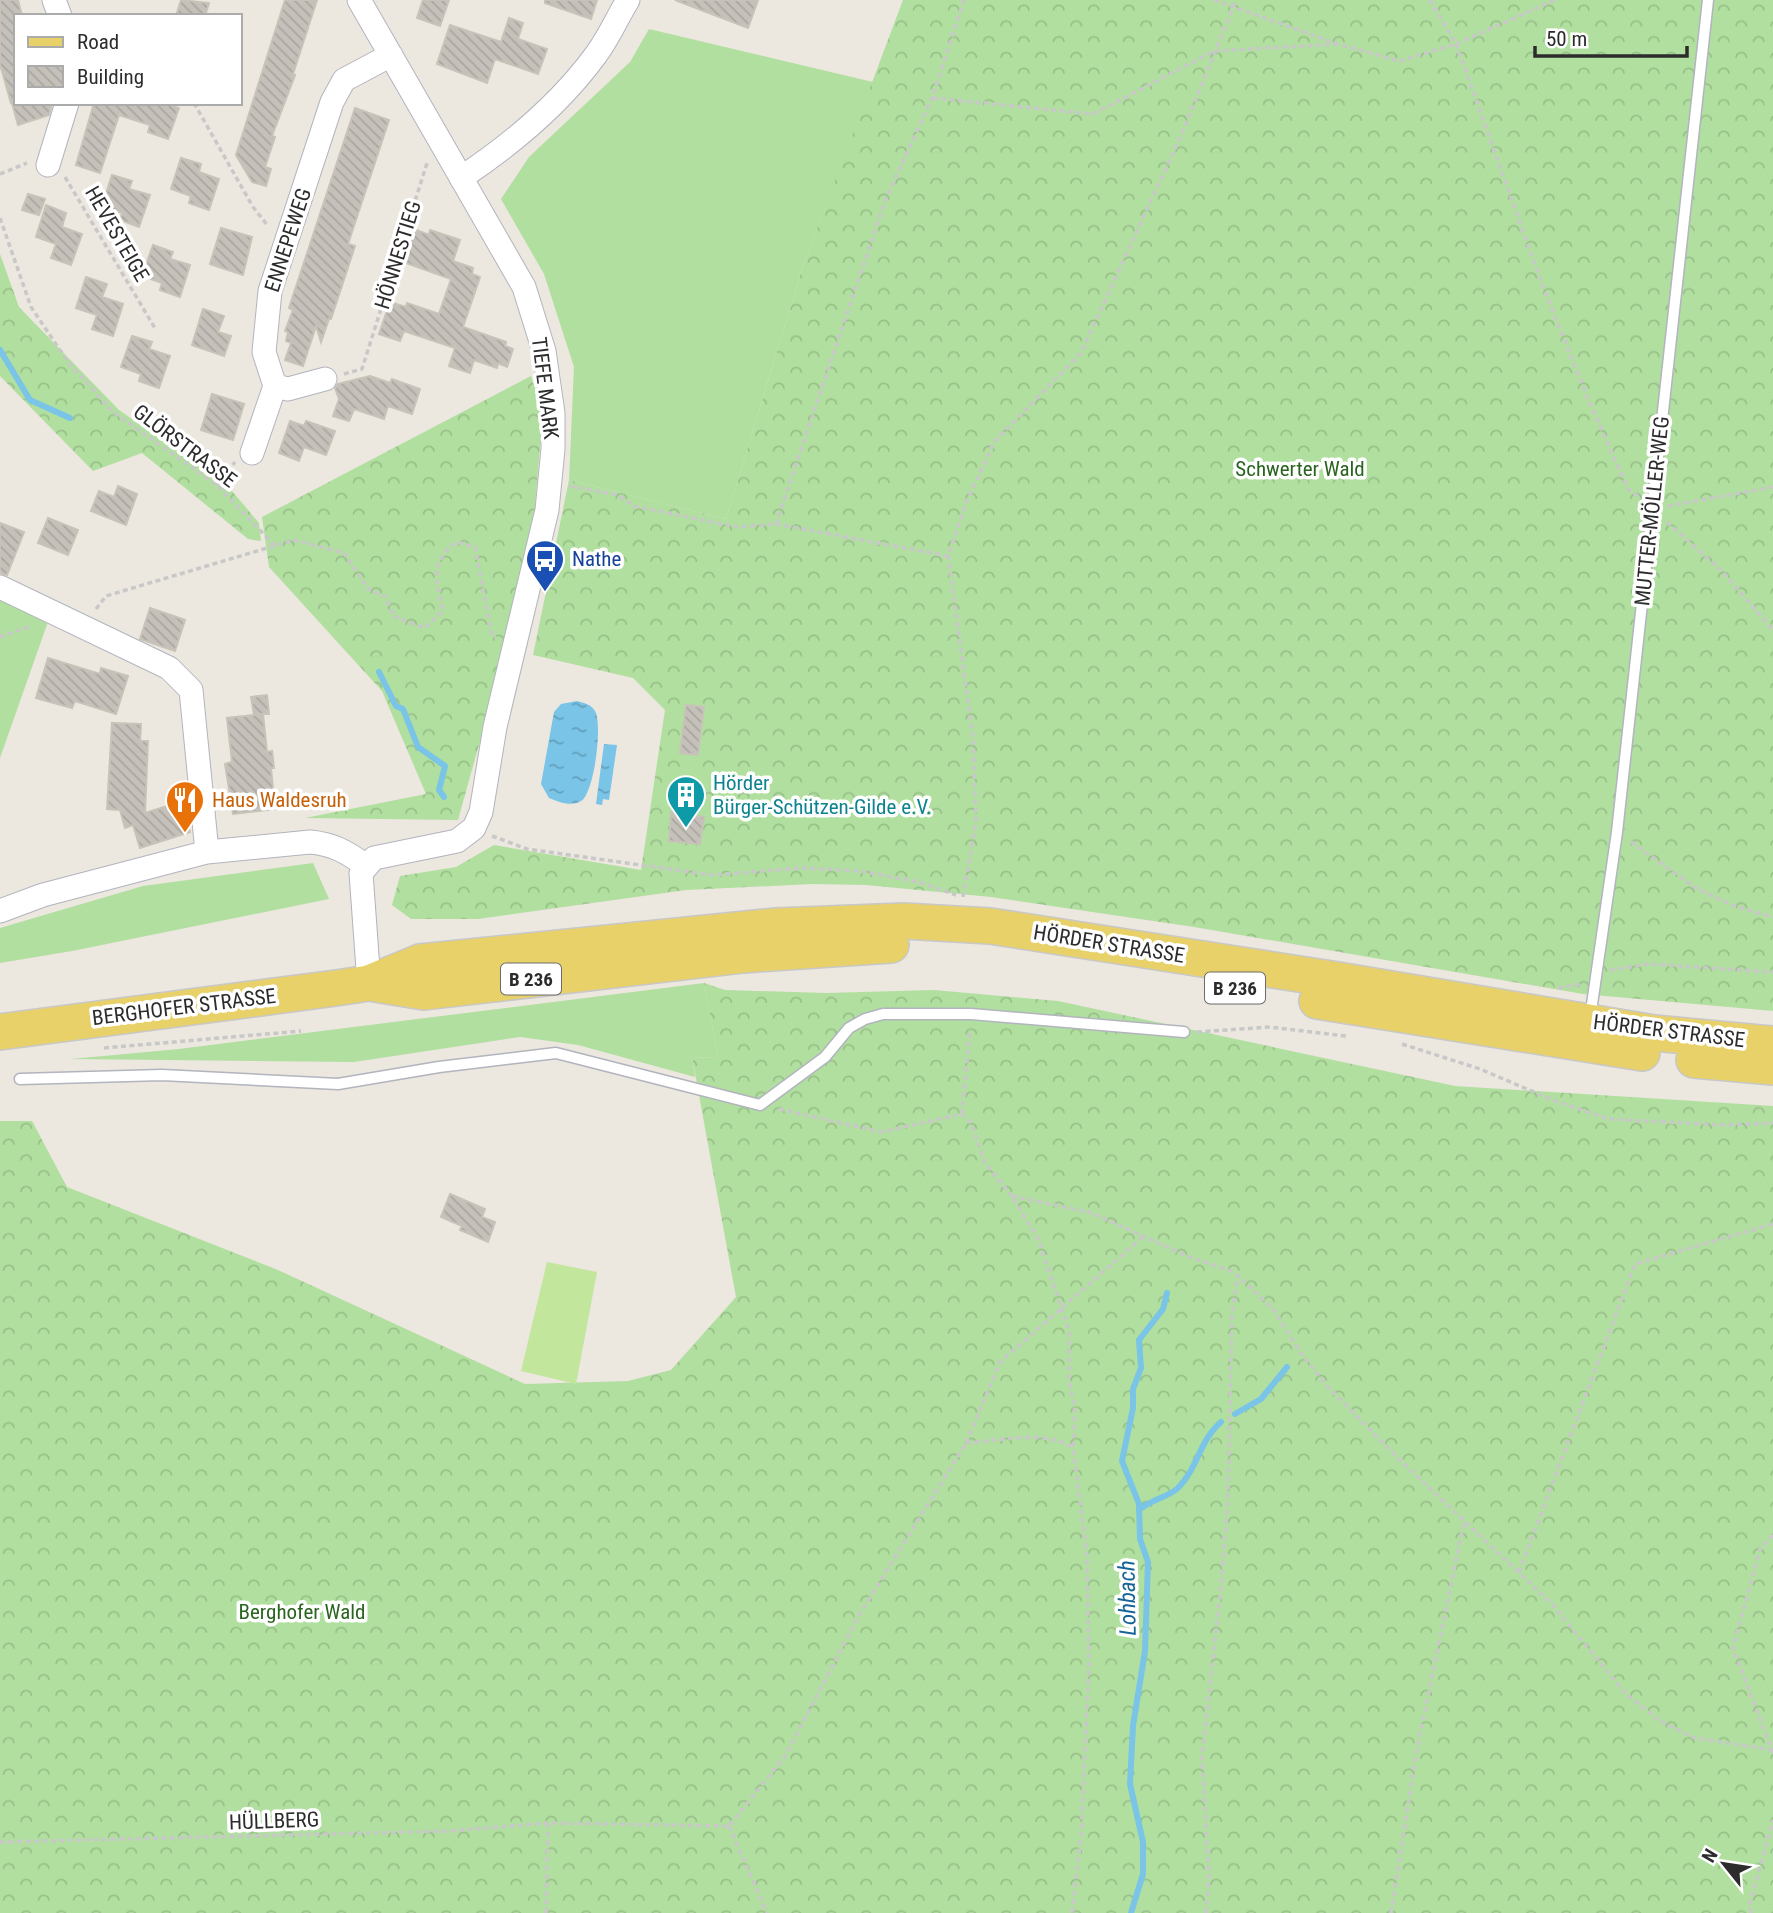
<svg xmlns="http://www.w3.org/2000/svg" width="1773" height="1913" viewBox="0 0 1773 1913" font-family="'Roboto Condensed',sans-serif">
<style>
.grass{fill:#b1df9f}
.forest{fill:url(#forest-crowns)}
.pitch{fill:#c2e69b}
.water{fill:url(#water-ripples)}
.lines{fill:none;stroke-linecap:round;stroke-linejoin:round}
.stream{stroke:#79c4e7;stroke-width:6}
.building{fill:url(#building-back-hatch);stroke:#c8c3b8;stroke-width:2}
.service-casing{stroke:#b2b4be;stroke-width:13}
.minor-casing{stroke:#b2b4be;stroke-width:25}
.primary-casing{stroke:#c8c8c8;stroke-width:38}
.path{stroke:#c8c8c8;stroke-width:3.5;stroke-dasharray:5 3.5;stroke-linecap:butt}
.service{stroke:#fff;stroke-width:10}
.minor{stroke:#fff;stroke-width:23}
.primary{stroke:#e8d168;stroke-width:35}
.labels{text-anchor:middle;stroke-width:7;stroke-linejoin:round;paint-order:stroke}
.shield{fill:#fff;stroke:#6b6b6b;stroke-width:2}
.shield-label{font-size:19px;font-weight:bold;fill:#2c2c2c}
.street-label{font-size:21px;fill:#2c2c2c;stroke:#fff}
.park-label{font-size:21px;fill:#2a651f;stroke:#fff}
.transit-label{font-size:21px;fill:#164399;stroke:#fff;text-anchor:start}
.culture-label{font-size:21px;fill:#0d838f;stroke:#fff;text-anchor:start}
.food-label{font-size:21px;fill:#c56008;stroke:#fff;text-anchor:start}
.water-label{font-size:23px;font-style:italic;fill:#166395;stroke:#fff}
</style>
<defs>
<pattern id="forest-crowns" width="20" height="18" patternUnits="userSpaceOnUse" patternTransform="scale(1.75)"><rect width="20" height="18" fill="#b1df9f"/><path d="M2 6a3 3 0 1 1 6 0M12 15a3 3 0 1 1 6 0" fill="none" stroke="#98c089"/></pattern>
<pattern id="water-ripples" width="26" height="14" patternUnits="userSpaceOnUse" patternTransform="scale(1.75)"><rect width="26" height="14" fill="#79c4e7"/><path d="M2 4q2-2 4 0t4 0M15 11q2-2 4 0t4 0" fill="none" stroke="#639fbb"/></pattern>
<pattern id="building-back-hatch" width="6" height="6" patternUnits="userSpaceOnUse" patternTransform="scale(1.75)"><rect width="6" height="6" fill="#c5c1ba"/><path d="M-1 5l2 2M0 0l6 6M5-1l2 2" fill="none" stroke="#a9a6a0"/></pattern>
</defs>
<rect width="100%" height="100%" fill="#ece7df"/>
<path class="grass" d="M649,29l224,53 -70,184 -77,253 -157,-39 5,-113 -30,-93 -43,-75 28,-42 101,-95z
M0,599l50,17 -50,142z
M313,863l16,36 -257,52 -72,12v-35l143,-42z
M704,983l14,75 -26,-1 3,20 -117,-32 -58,-8 -166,25 -283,-3 108,-10z"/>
<path class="forest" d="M903,0h870v1011l-190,-17 -389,-67 -203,-30 -125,-12 -54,-1 -126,6 -208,29h-67l-19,-14 8,-29 56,-9 38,-22 147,25 24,-160 -32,-32 -100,-23 36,-175 157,39 77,-253z
M0,254l19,53 100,103 108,75 32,38 2,18 -13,-2 -106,-86 -49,18 -93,-95z
M531,376l12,36 -10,117 -31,133 -44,158 -153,-2 121,-24 -44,-103 -113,-124 -7,-50z
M704,983l21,7 101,3 108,-3 124,11 397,85 318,20v807h-1773v-792h32l35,66 211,83 247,114 103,-3 43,-11 65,-73 -44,-240 26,1z"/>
<path class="pitch" d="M547,1262l50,10 -21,112 -55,-13z"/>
<path class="water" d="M577,701c7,2 14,3 18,10 8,13 -1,83 -14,90 -10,6 -22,1 -32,-3l-8,-14 13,-72 7,-8z
M604,744l13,1 -8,55 -6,-1 -1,6 -6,-1z"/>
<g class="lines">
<path class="stream" d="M0,350l30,50 40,18
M379,672l17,34 7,3 15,38 27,19 -6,24 5,7
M1235,1414l26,-15 26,-32
M1139,1510c12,-11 30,-13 39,-22 20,-20 21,-47 43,-66
M1131,1913l12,-39v-32l-13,-58 3,-58 12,-75 3,-89 -8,-23 -1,-35 -17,-43 11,-53v-19l8,-21 -2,-28 24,-31 4,-16"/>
</g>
<path class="building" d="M0,0h18l4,16h-6v86l-5,1 -11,-39z
M181,0l28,3 -4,13h-29z
M285,0h32l-24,74 2,1 -23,61 3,1 -10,30 6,2 -5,17 -14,-4 -16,-27z
M423,0h26l-9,26 -23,-8z
M545,0h52l-6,19 -46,-16z
M675,0h83l-10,28z
M509,18l14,5 -5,16 29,10 -9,25 -43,-15 -8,24 -50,-19 13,-39 51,17z
M12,103h40l-3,12 -31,10z
M94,103h71l14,5 -11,31 -20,-7 2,-7 -31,-10 -19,58 -24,-8z
M355,108l34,12 -41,124 7,2 -24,73h-2l-8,23 -5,-16 -13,40 -18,-6 6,-17 -5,-2 2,-9 -3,-1 8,-21 -4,-2z
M181,158l20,6 -2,8 20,7 -10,31 -20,-7 2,-7 -20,-7z
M112,175l20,6 -3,8 21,6 -11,32 -19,-7 2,-7 -20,-7z
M28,194l17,5 -6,16 -17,-5z
M46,205l20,8 -4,14 20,7 -11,31 -20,-7 5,-14 -20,-7z
M221,228l31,9 -9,38 -33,-11z
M414,229l15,6 1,-5 30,10 -7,21 20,7 -1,6 8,3 -17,50 43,15 -1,4 8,3 -6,18 -9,-4 -1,5 -23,-8 -4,13 -21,-7 6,-18 -51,-17 -4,10 -21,-7 11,-32 16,5 1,-4 32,11 12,-35 -48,-17z
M153,245l20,7 -3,7 20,6 -10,32 -20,-7 2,-7 -20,-7z
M86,277l21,7 -5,13 21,7 -10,32 -21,-7 5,-14 -21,-7z
M203,309l21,7 -6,16 13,4 -7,20 -32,-11z
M132,336l20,6 -3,7 21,7 -11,32 -20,-7 2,-7 -20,-7z
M370,376l20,7 2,-4 28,10 -8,25 -24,-8 -4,13 -30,-10 -5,12 -16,-5 6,-17 -4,-11 3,-4z
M212,394l32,10 -11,36 -32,-10z
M290,421l14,5 2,-5 29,10 -9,24 -22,-8 -5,14 -20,-8z
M118,486l19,8 -11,31 -35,-14 8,-20 15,6z
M48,518l30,12 -10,25 -30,-12z
M0,523l24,9 -17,43 -7,-2z
M150,608l35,12 -10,31 -35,-12z
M48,658l52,16 1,-6 27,8 -12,38 -41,-13 -3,7 -36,-10z
M267,695l2,19h-6l4,38 5,-1 2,17h-3l4,41 -42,5 -8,-50 7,-2 -5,-44 36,-4 -9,1 -3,-18z
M686,705l18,2 -6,48 -18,-2z
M112,723l29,1 -1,17h8l-3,72 35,-11 10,30 -50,16 -7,-23 -8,3 -5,-18 -13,-1z
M671,812l33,5 -4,27 -31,-3z
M450,1194l35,15 -3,8 13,5 -7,20 -28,-12 2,-4 -21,-9z"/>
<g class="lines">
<defs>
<path id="service" d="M1590,1018l27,-186 91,-832
M20,1079l142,-4 176,9 101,-17 117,-14 204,52 65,-48 24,-29 16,-9 18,-5h88l213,18"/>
<path id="minor" d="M54,0l6,16
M359,0l165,287 20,64 9,62v36l-6,61 -52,217 -14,85 -7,16 -17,13 -83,17 -13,15 8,110
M48,165l19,-62
M461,178c51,-34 98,-73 134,-122 13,-17 22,-38 33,-56
M275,386l13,3 37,-10
M252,453l23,-67 -11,-34 6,-61 62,-189 12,-22 47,-25
M0,587l169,81 22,22 16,162
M0,911l43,-16 164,-43 103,-10c23,2 37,10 56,24"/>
<path id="primary" d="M369,983l55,9 319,-37 148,-10
M1317,1001l325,52
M0,1032l336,-44 33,-5 51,-21 356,-36 128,-5 86,5 348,54 316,53 119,11
M1694,1060l79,7"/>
</defs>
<use href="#service" class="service-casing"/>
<use href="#minor" class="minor-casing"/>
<use href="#primary" class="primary-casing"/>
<path class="path" d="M1214,0l124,44 62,17 56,-17 99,-44
M1430,0l26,44 87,243 46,114 39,88 12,9
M933,98l160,16 121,-63 124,-7
M194,103l59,104 15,19
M0,174l27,-11
M65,177l91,153
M0,218l31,89 37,55 45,50 104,73 60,63
M344,374l18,-5 66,-209
M217,485l18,-23
M570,486l48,9 16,11 103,21 39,-3 172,32
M1668,506l105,-19
M1667,522l56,50 50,58
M776,524l109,-323 47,-103 32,-98
M96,609l10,-13 188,-56 50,13 24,36 18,8 7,19 31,12 19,-17c-6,-33 -15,-46 13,-69l19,5 17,89 4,1
M0,637l31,-11
M492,836l35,13 185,26 91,-7 57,3 59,11 37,13
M1631,842l65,46 38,18 39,11
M963,897l13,-75 -3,-85 -25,-181 19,-55 27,-59 87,-89 102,-222 53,-131
M1610,970l39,-6 124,8
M1558,988l24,-4
M1197,1032l73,-5 76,9
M1402,1044l78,25 75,32 54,18 114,6 50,-2
M104,1048l197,-17
M779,1109l102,23 81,-18 9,9 14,40 27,33 27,45 30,90v49l6,31 -2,37 14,107 2,110 -8,171 -9,77
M962,1114l8,-85
M1012,1196l80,17 95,43 47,16 40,38 26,42 27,34 71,72 154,146 73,89 35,28 35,17 78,12
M966,1443c33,-2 79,-14 107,5
M1773,1535l-13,14 -27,99 40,105
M1519,1572l116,-308 138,-40
M729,1826l38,87
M0,1842l449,-11 99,-8 181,3 56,-70 76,-144 105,-169 34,-81 143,-125
M546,1913l2,-90
M1206,1913l3,-35 -7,-121 19,-170 7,-92 4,-182 6,-37
M1391,1913l25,-159 48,-232
M1751,1913l-1,-9 23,-84"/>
<use href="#service" class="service"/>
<use href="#minor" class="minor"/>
<use href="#primary" class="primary"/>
</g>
<defs>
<symbol id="bus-pin" viewBox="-11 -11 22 30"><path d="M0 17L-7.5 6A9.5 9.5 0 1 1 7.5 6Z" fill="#1a4fb4" stroke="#fff"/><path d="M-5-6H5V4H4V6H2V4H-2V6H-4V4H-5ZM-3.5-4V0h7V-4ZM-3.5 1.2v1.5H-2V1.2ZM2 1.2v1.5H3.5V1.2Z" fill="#fff"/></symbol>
<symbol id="building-pin" viewBox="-11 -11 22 30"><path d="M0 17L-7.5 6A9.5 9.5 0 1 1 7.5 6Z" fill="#0f9aa8" stroke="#fff"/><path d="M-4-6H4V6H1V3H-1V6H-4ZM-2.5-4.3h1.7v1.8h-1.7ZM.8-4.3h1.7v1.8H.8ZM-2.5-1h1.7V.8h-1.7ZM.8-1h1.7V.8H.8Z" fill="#fff"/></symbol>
<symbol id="restaurant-pin" viewBox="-11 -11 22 30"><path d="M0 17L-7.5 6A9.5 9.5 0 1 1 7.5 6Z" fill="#e8710a" stroke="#fff"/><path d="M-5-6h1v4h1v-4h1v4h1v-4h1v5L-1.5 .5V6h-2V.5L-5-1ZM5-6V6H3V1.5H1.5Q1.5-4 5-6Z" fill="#fff"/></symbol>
</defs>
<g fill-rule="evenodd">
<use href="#bus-pin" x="523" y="537" width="44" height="60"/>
<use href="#building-pin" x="664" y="773" width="44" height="60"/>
<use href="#restaurant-pin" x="163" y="778" width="44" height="60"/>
</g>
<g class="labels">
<g class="shield">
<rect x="501" y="963.5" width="60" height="31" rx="5"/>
<rect x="1205" y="972.5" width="60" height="31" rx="5"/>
</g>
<g class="shield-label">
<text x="531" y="986">B 236</text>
<text x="1235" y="995">B 236</text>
</g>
<g class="street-label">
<text transform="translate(117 234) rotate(60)" y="7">HEVESTEIGE</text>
<text transform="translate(288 240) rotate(-72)" y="7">ENNEPEWEG</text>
<text transform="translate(398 255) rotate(-73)" y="7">HÖNNESTIEG</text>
<text transform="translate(545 388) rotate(83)" y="7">TIEFE MARK</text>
<text transform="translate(185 446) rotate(37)" y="7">GLÖRSTRASSE</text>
<text transform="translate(1652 511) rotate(-84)" y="7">MUTTER-MÖLLER-WEG</text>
<text transform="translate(1109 944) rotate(9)" y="7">HÖRDER STRASSE</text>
<text transform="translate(184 1007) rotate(-7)" y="7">BERGHOFER STRASSE</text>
<text transform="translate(1669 1031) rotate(7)" y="7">HÖRDER STRASSE</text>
<text transform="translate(274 1821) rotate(-2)" y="7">HÜLLBERG</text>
</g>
<g class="park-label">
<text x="1300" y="476">Schwerter Wald</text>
<text x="302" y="1619">Berghofer Wald</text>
</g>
<g class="transit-label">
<text x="572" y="566">Nathe</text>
</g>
<g class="culture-label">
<text x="713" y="790">Hörder<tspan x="713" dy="24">Bürger-Schützen-Gilde e.V.</tspan></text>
</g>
<g class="food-label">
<text x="212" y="807">Haus Waldesruh</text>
</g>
<g class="water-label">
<text transform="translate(1127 1598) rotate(-91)" y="8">Lohbach</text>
</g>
</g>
<rect x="14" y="14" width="228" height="91" fill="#ffffff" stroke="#ababab" stroke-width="2"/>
<rect x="28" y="37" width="35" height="10" fill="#e8d168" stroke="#ababab" stroke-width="2"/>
<text x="77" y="49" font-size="21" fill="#2c2c2c">Road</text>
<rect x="28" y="66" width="35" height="21" fill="url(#building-back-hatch)" stroke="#ababab" stroke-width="2"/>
<text x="77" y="84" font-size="21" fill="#2c2c2c">Building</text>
<g transform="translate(1724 1864) rotate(300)" stroke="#ffffff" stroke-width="5" paint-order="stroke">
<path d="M0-5L12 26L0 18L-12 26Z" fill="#2c2c2c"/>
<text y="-10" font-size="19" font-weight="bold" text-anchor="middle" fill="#2c2c2c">N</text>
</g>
<path d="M1535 46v10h152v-10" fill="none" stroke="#2c2c2c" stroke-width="3.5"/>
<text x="1546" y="46" font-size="21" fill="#2c2c2c" stroke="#ffffff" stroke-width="5" paint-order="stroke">50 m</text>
</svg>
